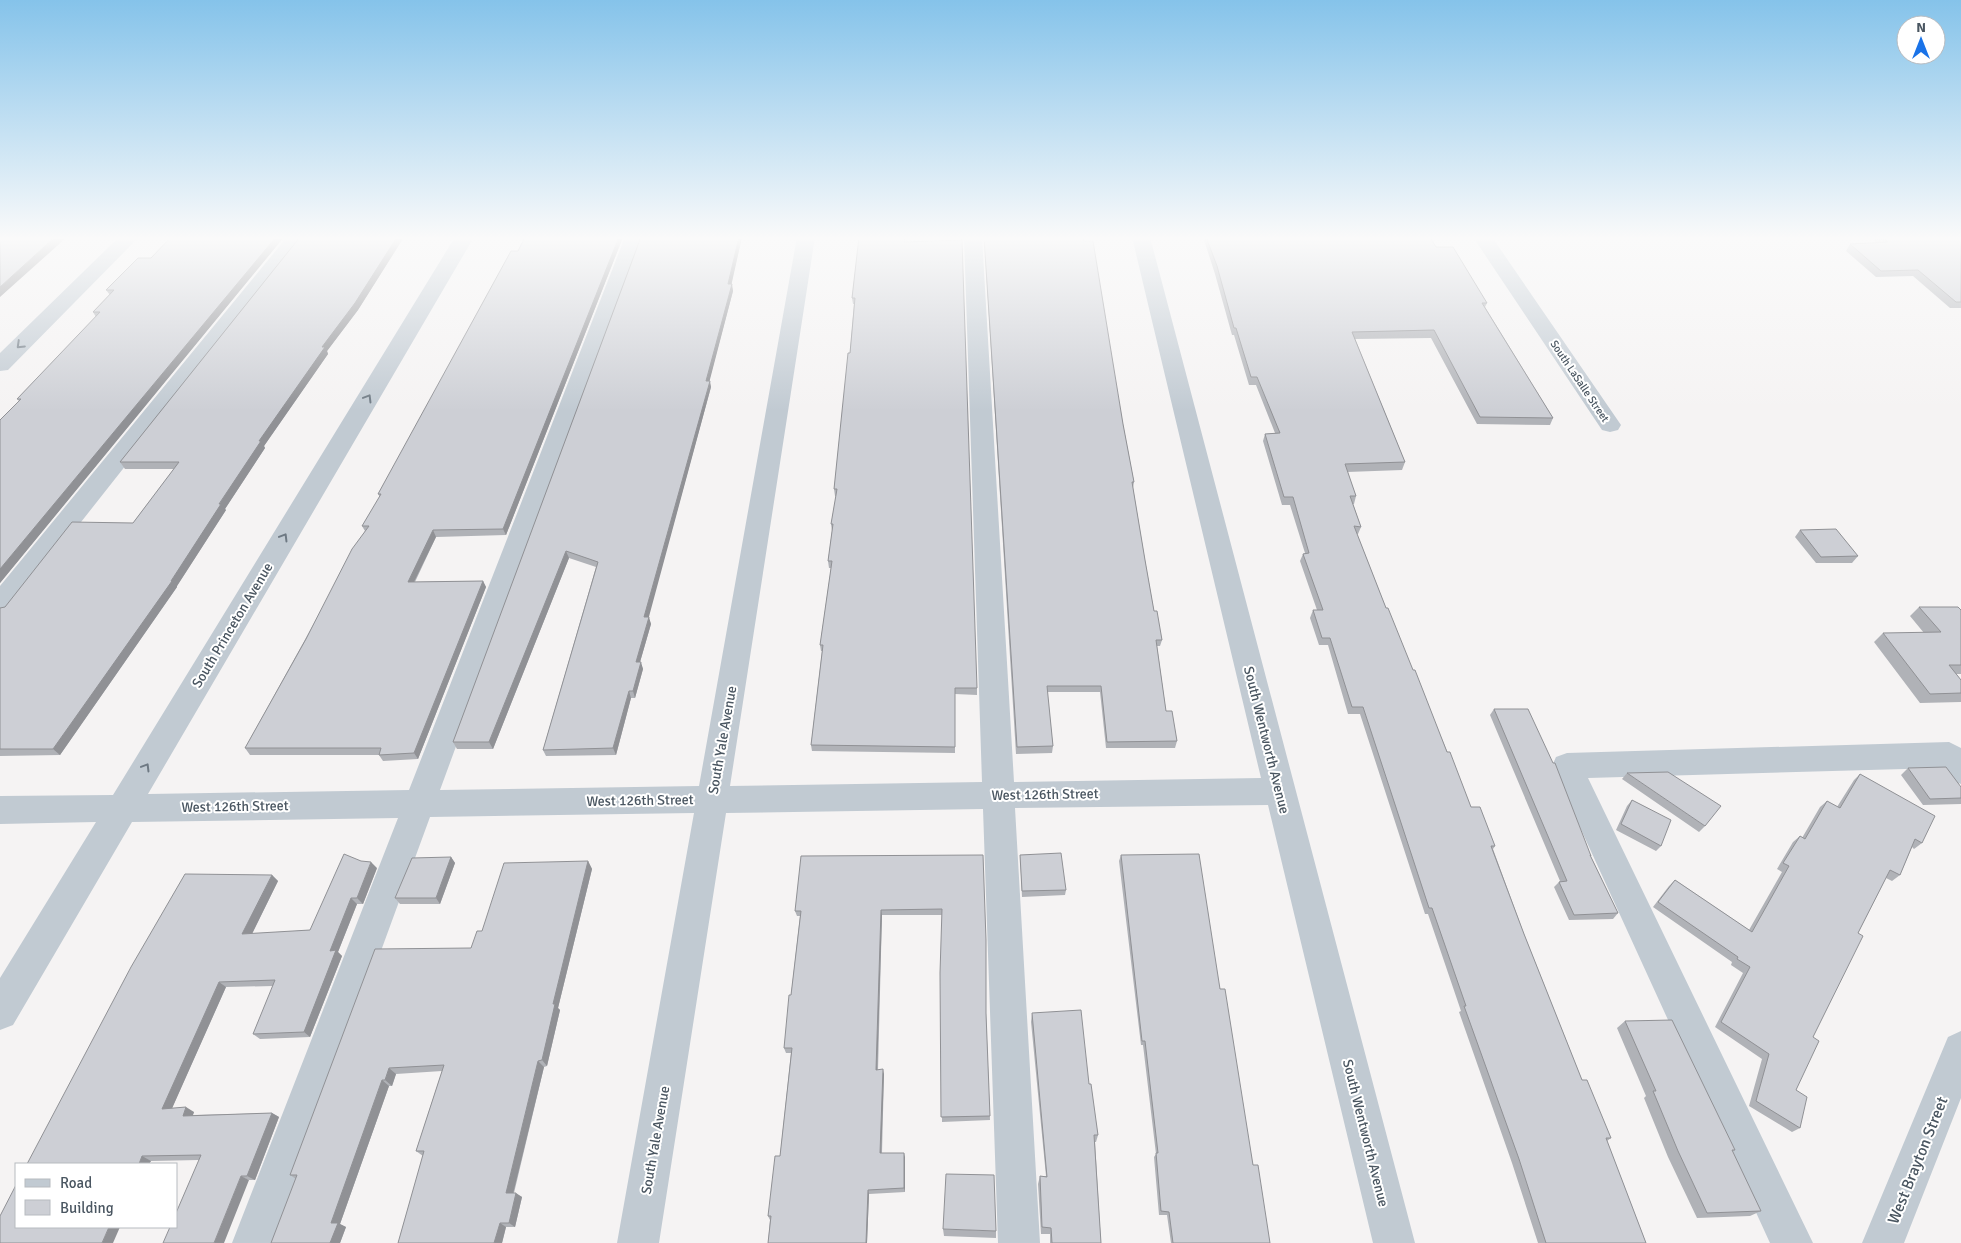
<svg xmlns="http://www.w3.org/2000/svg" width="1961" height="1243" viewBox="0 0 1961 1243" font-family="Signika,sans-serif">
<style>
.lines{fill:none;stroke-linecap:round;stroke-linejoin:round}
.minor{fill:#c1cad2;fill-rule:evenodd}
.wall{fill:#b0b2b7}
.shaded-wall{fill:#909195}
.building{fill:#cdcfd5;stroke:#909195}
.oneway{stroke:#6e7983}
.labels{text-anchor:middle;stroke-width:4;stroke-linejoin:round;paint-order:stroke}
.far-street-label{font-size:11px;fill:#4a5661;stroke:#fff}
.street-label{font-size:14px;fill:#4a5661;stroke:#fff}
.near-street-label{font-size:16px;fill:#4a5661;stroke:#fff}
</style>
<rect width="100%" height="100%" fill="#f5f3f3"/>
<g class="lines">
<path class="minor" d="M119,237h20l-131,133 -8,1v-18z
M287,237h19l-296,375 -10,3v-29z
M455,237h19l-326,557 261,-4 216,-553h18l-203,553 259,-4 98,-549h18l-85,549 252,-4 -18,-545h18l32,545 247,-4 -129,-541h18l265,1006h-42l-105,-438 -253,3 25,435h-42l-15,-434 -257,4 -67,430h-42l77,-430 -264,4 -156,426h-42l166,-425 -266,4 -119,203 -13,5v-52l96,-156 -96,2v-28l113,-1z
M1473,237h19l129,188 -3,5 -8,2 -8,-2z
M1949,742l12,6v36l-11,-4 -9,-12 -353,10 225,465h-43l-218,-477 4,-9 11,-4z
M1961,1031v67l-57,145h-42l86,-206z"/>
</g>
<path class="wall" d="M171,237h113l-284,346v-163l19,-19 -2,-2 79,-82 -3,-5 17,-17 -4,-5 45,-32z
M300,237h104l-46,73 -31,41 1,3 -64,92 1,2 -40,61 1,1 -49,76v1l-117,168 -60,1v-148l5,-1 128,-84 41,-54h-49l-5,-7z
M525,237h98l-117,298 -70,2 -21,45 68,-1 3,6 -68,172 -35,2 -4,-6h-129l-5,-7 120,-217 -3,-5 18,-29 -2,-3 140,-243z
M641,237h101l-11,47 2,7 -24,90 2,6 -63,230 3,7 -11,38 3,7 -8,29h-4l-15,57 -70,1 -3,-6 53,-183 -27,-9 -76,191h-36l-4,-7z
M859,237h47l-1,5 72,446v7l-22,-1v59l-143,-2 -1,-6 11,-94h-1l-1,-6 11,-77h-2l-1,-7 4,-30 -1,-7 5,-28h-1l-1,-7 16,-136 4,-49h-1l-1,-6z
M984,237h99l40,187 11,58 -1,6 12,72 9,51 8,29 -2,6h-3l9,65 11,30 -2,7h-69l-6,-56h-53l6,54 -1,7 -36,1z
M1203,237h227l6,10 51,56 -2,4 68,111 -3,7 -73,-1 -46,-86 -76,1 50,123 -3,8 -55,2 9,24 -2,8h-1l8,23 -3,7h-1l29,74 85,199 24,39 -2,3 31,85 58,146 29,58 -4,3 39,102h-108l-26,-80 -53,-151 2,-1 -33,-97h-3l-65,-200h-12l-20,-69h-9l-9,-27 3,-8h4l-17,-49 3,-7 2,-1 -15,-48h-8l-19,-64 2,-7 10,-1 -19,-48h-7l-15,-50h-2l-17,-61z
M1871,237h90v71h-11l-37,-32 -37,1 -30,-26 4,-7 27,-1z
M1800,530l58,26 -6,7h-36l-21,-26z
M1919,607l42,3v64h-5l5,6v22l-41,1 -46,-61 9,-9h41l-14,-17z
M1494,709l97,147v1l27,56 -5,6 -44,1 -15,-33 6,-6 -70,-166z
M1908,768l53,19v17l-38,1 -22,-30z
M1627,773l78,53 -6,6 -77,-53z
M1860,774l62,69 -8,6 -2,-2 -12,28 -8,6 -6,-3 -28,55 -45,104 -17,53 4,38 -8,4 -43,-26 13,-47 -47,-32 28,-54 -12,-8 1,-3 -79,-55 16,-21 6,-6 74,50 33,-58 -5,-3 16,-27 7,-6 2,2 18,-31 7,-6 10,6 17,-27z
M1632,800l29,46 -5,5 -40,-21 11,-24z
M983,855l3,158 4,107 -48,2v-207h-60l-4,155 6,4 -2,79 23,4v35l-36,2 -2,49h-99l2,-23 -2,-4 12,-60 11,-103h-5l-2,-5 7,-53 9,-79h-3l-2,-5z
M1020,855l46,35 -1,5 -43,2z
M1121,855l99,134 33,176 17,78h-99l-4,-28h-8l-5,-58 2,-3 -13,-109h-2l-22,-184z
M451,857l4,6 -15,41h-40l-5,-6z
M588,861l4,8 -34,139 2,2 -13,56 -3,1 -30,126 8,4 -7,30h-9l-4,16h-104l25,-87 -7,-5 26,-80 -46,3 -4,12h-3l-49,138 6,3 -6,16 -44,-64 -6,-4 181,-227 11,-17z
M377,868l-14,36h-6l-19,48 4,4 -32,81 -50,2 -7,-5 20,-48 -47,1 -54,121 22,4 -1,3 79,-2 7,4 -24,63h-6l-50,-20 -48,1 -2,3h-122l245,-289 6,6 -26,53 58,-4z
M1032,1013l57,71 9,51 -2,7h-1l6,101h-51v-9h-9l-3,-50 2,-8h6l-15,-154z
M1625,1021l110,129 -3,2 29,59 -11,5 -53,2 -29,-61 -24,-59 2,-2 -29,-68z
M943,1229l53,2v7l-52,-2z"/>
<path class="shaded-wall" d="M55,237h12l-67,60v-10z
M276,237h8l-284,346v-14z
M397,237h7l-46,73 -31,41 1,3 -64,92 1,2 -40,61 1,1 -49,76v1l-117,168 -7,-6 118,-168 88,-140 63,-94z
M619,237h4l-117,298 -3,-6z
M739,237h3l-12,54 -2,-7z
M732,284l1,7 -25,96 -2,-6z
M710,381l1,6 -64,237 -3,-7z
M433,530l3,7 -25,51 -3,-6z
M566,551l3,7 -76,191 -4,-7z
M483,581l3,6 -68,172 -4,-6z
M649,617l2,7 -13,45 -2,-7z
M641,662l2,7 -8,29 -2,-7z
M629,691l2,7 -15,57 -3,-7z
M451,857l4,6 -15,41 -4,-6z
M588,861l4,8 -34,139 2,2 -13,56 -5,-6 11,-56z
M371,862l6,6 -14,36 -6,-6z
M272,875l6,6 -29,59 -7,-6z
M351,898l6,6 -19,48 4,4 -32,81 -6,-5 26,-81z
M881,910l1,5 -5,159 -1,-4z
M219,982l7,5 -56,126 -8,-4z
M538,1061l6,6 -32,131 -6,-5z
M389,1068l7,6 -4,12 -7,-6z
M883,1069l1,5 -3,84 -1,-5z
M382,1080l7,6 -49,138 6,3 -6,16h-10l1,-20z
M186,1107l8,5 -3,8 -8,-4z
M272,1113l7,4 -24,63 -8,-4z
M904,1153l1,4v35l-1,-4z
M142,1156l9,5 -2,3h-10z
M241,1176l8,4 -25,63h-10z
M868,1190l1,4 -2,49h-1z
M516,1193l6,4 -7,30 -6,-4z
M500,1223l6,4 -4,16h-8z
M109,1227h11l-7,16h-11z"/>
<path class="building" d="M0,237h55l-55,50z
M171,237h105l-276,332v-149l21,-21h-4l83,-87h-7l21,-22h-8l32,-32h13z
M300,237h97l-42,66 -33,44h3l-66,94h2l-42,63h2l-50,77h1l-119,168h-53v-141l5,-1 67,-85 61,1 46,-61h-59z
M525,237h94l-116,292 -70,1 -25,52 75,-1 -69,172 -35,2 2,-7h-136l61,-109 46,-90 17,-23h-7l19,-32h-3l133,-243h7z
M641,237h98l-11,47h4l-26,97h4l-66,236h5l-13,45h5l-8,29h-4l-16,57 -70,2 55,-188 -32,-11 -77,191h-36z
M859,237h46l-1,5 58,-2 15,448h-22v59l-144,-2 12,-100h-3l12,-84h-4l5,-37h-2l6,-35h-3l14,-136h2l5,-55h-3z
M984,237h99l1,4h9l30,183 11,58h-2l13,78 9,51h3l5,29h-6l10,71h6l5,30 -70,1 -6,-56h-54l6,60 -36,1z
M1206,237h224l6,10h17l34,56h-5l71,115 -73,-1 -46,-87 -82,2 53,130 -60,2 11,32h-6l11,31 -7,-1 32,82h2l25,62h2l32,82h3l21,55h9l15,39h-4l33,88 58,146h5l24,58h-5l40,105h-100l-27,-84 -55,-153h2l-34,-98h-3l-66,-201h-11l-22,-69h-8l-9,-28h10l-20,-56 6,-1 -16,-56h-9l-19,-63 15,-1 -23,-56h-6l-15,-49h-2l-17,-62z
M1882,237h79v65h-5l-38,-32 -37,1 -31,-27 38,-2z
M1836,529l22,27 -37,1 -21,-27z
M1919,607h39l3,3v55h-12l12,15v13l-31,1 -47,-61 58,-1z
M1494,709h34l25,54h2l36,93 -1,-1 28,58 -44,2 -15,-33 8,-1z
M1946,767l15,20v11l-31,1 -22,-31z
M1668,772l53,34 -16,20 -78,-53z
M1860,774l75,42 -13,27 -7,-4 -15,36 -10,-5 -32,63 5,3 -50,101 6,4 -23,49 11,7 -7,31 -44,-27 13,-47 -48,-32 29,-55 -13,-8 1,-2 -80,-55 17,-22 77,52 37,-66 -6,-3 17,-27 5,3 22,-38 13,7z
M1632,800l39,20 -10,26 -40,-22z
M1061,853l5,37 -44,1 -2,-36z
M344,854l17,7 10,1 -14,36h-6l-21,53 6,-1 -32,82 -51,2 22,-54 -56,2 -57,127 24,-2 -3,9 89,-3 -25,63h-6l-27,67h-51l7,-16h6v-14l25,-58 -59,1 -3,8h-112l104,-197 54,-93 87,1 -30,59 68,-4z
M1199,854l21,135h5l28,176h5l12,78h-97l-4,-31 -8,-1 -5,-58h2l-13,-112h-3l-21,-186z
M983,855l3,85v73l4,103 -49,1 -1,-144 2,-64 -61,1 -5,160 7,-1 -3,84h24v35l-36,2 -2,53h-98l3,-27h-3l7,-60h5l12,-108h-8l5,-53h2l10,-84h-6l6,-55z
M451,857l-15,41h-41l17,-40z
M588,861l-35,143h2l-13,56 -4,1 -32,132h10l-7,30h-9l-6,20h-96l26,-92h-8l28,-86 -55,3 -4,12h-3l-51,143h7l-8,20h-59l26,-68h-7l85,-226 96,-1 6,-17h5l22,-68z
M1081,1010l8,74h2l7,51h-4l7,108h-49l-1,-15 -9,-1 -2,-51 7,1 -15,-164z
M1672,1020l63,130h-3l29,61 -54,2 -29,-62 -25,-60h3l-31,-70z
M946,1174l48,1 2,56 -53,-2z
M16,1185v42h93l-7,16h-102v-27z"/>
<defs><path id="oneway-chevron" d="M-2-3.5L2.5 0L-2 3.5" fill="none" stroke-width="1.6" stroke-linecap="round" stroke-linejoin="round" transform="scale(1.25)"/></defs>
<g class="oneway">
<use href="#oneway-chevron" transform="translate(20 345) rotate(136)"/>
<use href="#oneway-chevron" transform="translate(368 398) rotate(-59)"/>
<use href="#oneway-chevron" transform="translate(284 537) rotate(-59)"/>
<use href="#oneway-chevron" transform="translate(146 767) rotate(-59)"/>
</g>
<linearGradient id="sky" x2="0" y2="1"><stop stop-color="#85c3ea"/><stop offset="0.58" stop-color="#fafafa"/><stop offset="1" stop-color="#fafafa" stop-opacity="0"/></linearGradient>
<rect width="1961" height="411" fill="url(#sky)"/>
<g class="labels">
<g class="far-street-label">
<text transform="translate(1580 381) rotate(56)" y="4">South LaSalle Street</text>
</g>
<g class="street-label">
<text transform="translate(232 625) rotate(-59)" y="5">South Princeton Avenue</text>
<text transform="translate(722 740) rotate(-80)" y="5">South Yale Avenue</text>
<text transform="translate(1267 740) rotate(76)" y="5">South Wentworth Avenue</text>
<text transform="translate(1045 794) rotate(-1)" y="5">West 126th Street</text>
<text transform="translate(640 800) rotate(-1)" y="5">West 126th Street</text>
<text transform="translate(235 806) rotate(-1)" y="5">West 126th Street</text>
<text transform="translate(1366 1133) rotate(76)" y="5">South Wentworth Avenue</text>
<text transform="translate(655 1140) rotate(-80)" y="5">South Yale Avenue</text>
</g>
<g class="near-street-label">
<text transform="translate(1917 1160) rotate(-68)" y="6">West Brayton Street</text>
</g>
</g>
<rect x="15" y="1163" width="162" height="65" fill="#ffffff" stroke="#b7bbc0"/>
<rect x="25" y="1179" width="25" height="8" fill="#c1cad2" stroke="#b7bbc0"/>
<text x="60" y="1188" font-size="15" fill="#4a5661">Road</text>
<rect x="25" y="1200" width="25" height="15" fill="#cdcfd5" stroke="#b7bbc0"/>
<text x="60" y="1213" font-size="15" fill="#4a5661">Building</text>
<g transform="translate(1921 40)"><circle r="24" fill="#ffffff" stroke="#b7bbc0"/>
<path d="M0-4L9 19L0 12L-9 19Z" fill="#1a73e8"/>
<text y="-8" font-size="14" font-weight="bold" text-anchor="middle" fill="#4a5661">N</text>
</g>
</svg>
